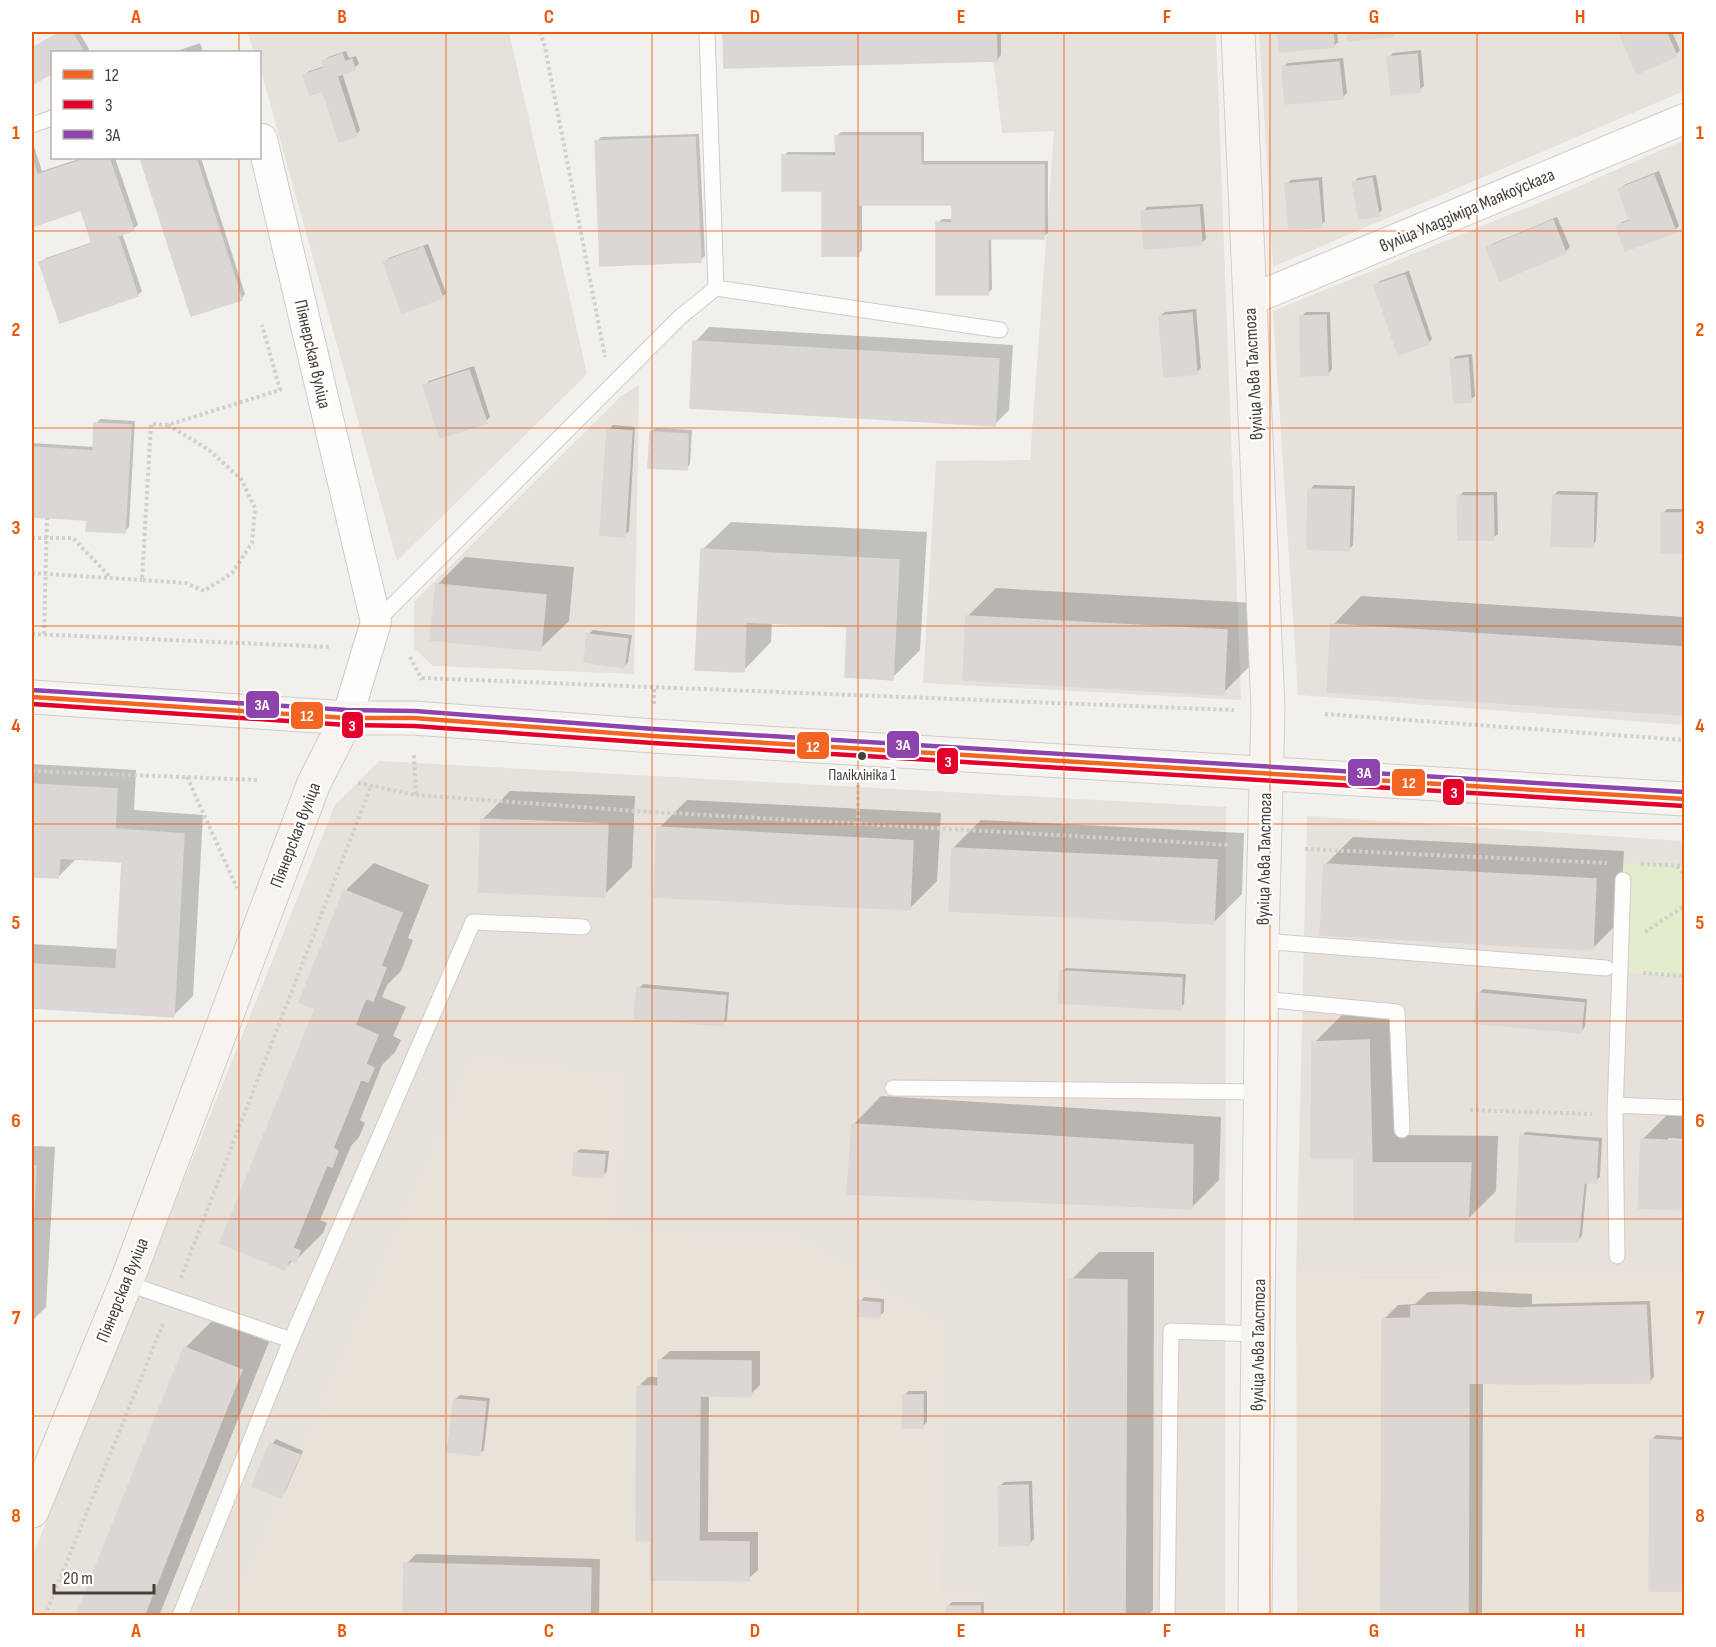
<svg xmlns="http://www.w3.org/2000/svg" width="1716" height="1647" viewBox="0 0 1716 1647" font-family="'Sofia Sans Condensed',sans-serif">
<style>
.residential{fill:#e6e1db}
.education{fill:#e9e2d9}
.green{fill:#e4ecce}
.shadow{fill:#0003}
.building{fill:#dbd7d4;stroke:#dbd7d3;stroke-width:1.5}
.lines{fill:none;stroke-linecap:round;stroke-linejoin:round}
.lane-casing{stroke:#cfccc9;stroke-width:17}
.street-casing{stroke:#cfccc9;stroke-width:32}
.secondary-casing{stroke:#d3cdc5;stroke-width:35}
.path{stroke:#d2d0cb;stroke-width:4;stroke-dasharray:3 3;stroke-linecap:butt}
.lane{stroke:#fdfdfc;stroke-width:15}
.street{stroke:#fdfdfc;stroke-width:30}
.secondary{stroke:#f7f4f0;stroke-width:33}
.bus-1-casing{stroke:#fff;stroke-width:9}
.bus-2-casing{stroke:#fff;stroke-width:9}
.bus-3-casing{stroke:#fff;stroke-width:9}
.bus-1{stroke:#f26522;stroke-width:4.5}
.bus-2{stroke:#e4002b;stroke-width:4.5}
.bus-3{stroke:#8e44ad;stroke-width:4.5}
.grid{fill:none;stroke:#e8590c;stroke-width:1.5;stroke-opacity:0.55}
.bus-dot{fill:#494038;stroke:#fff;stroke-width:2}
.labels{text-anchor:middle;stroke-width:4.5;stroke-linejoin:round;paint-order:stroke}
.bus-label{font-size:16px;fill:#494038;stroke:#fff}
.street-label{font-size:18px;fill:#494038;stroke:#fff}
.line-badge{stroke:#fff;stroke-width:2}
.badge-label{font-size:16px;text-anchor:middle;font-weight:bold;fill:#fff}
.neatline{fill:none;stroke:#e8590c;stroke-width:2}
.grid-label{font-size:20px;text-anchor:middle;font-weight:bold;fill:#e8590c}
</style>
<rect width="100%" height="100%" fill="#f2f0ed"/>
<path class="residential" d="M247,32h262l78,342 -190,187 -137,-494v-15h-6z
M990,32h226l25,668 -318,-17 13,-222 94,-1 24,-329 -52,2z
M1259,32h425v59l-411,176z
M1684,140v585l-386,-30 -25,-384 295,-120z
M639,385l-5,289 -201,-8 -19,-18v-46l207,-206z
M379,761l847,46 -1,808h-1193v-58l303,-752z
M1307,816l377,25v432l-388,2z"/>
<path class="education" d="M475,1060l145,18 -7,153 183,7 147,90 -3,265h43l-1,22 -750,1z
M1684,1273v342h-387l-1,-340z"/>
<path class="green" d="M1622,863l62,3v110l-65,-4z"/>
<path class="shadow" d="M60,32h19l10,17 -3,3h-34v20l-20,12v-36z
M724,32h277v23l-4,5 -272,7z
M1280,32h57l1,10 -4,4 -53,4z
M1348,32h48l-3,2 -44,5z
M1625,32h47l8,18 -4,5 -55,-20z
M200,43l3,9h-29z
M1421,50l3,36 -5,4 -30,-32 4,-5z
M346,51l3,7 7,-2 3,8 -5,4 -12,4 18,58 -4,5 -32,-46 -19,-14 4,-4 16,-5 -2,-5 5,-4z
M1343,58l4,35 -4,4 -60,-30 5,-4z
M841,132h83v29h124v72l-5,4h-52l1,52 -5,5 -49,-71 4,-4h11l1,-16 -92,1v46l-4,5 -35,-66 -40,-33 5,-4h49v-16z
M699,134l6,122 -5,4 -104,-118 5,-5z
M32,140l10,31 40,-13h33l23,67 -5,4 -11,4 20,58 -4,4 -97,-32 5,-5 47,-16 -11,-34 -50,17z
M141,158h60l44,136 -4,5 -49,16z
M1659,171l20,55 -4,4 -57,-3 4,-5 9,-3 -11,-30 4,-4z
M1376,175l6,35 -4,4 -25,-31 5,-5z
M1322,177l3,44 -4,5 -34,-42 4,-4z
M1203,204l3,35 -5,4 -58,-31 4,-5z
M1557,217l13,30 -4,4 -66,28 -12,-30 4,-5z
M428,244l18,49 -4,4 -57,-34 4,-5z
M1409,271l23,68 -4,4 -52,-57 4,-5z
M1196,309l5,59 -4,4 -37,-56 5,-4z
M1306,312h24l2,57 -4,5 -27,-57z
M709,327l304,18 -4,65 -15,15 -299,-83z
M1472,354l3,42 -5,4 -18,-40 4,-4z
M474,366l16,51 -4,4 -61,-35 4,-5z
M100,419l35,2 -6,106 -5,5 -36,-13 -56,-4v-72l62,4 2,-23z
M613,425l22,2 -6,104 -5,4 -16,-105z
M656,428l36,2 -2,34 -4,5 -35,-37z
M1314,485l41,1 -2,59 -4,4 -39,-59z
M1558,491l40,1 -2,49 -4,5 -38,-51z
M1463,492h34l1,42 -5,4 -34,-41z
M1667,509h17v42l-21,1 -1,-38z
M731,522l196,10 -7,118 -28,28 -43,-52 -77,-4 -1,20 -28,29 -41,-121z
M465,557l109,10 -5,54 -29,28 -103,-64z
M996,588l259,15 -4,62 -28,28 -255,-77z
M1361,596l323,21v96l-356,-22 5,-66z
M593,630l39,5 -4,27 -4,5 -35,-33z
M32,764l104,6 -2,40 69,5 -10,181 -20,20 -141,-9v-63l87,5 5,-88 -47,-3 -19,19 -26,-2z
M510,791l125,5 -3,71 -28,28 -122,-75z
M687,800l254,13 -4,68 -28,28 -250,-81z
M981,820l263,13 -2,61 -28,28 -261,-74z
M1353,837l271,14 -4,70 -28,28 -267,-84z
M374,863l55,22 -21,53 5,2 -12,31 -14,14 -5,12 24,10 -13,29 8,4 -6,12 -13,13 -22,55 5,3 -6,14 -8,9 -31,74 7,3 -4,10 -28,28 -2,-1 -9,9 33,-261 28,-117z
M1066,968l120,6 -2,30 -4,4 -119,-36z
M643,984l86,8 -2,28 -4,4 -85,-35z
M1483,989l104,10 -2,28 -5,5 -102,-38z
M1397,1013l3,122 98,1 -2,55 -28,28 -113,-62 -41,-114 28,-28z
M881,1096l340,21 -2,63 -28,28 -338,-83z
M1671,1111l13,1v27l-16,-1v4h16v66l-44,-2 3,-67z
M1526,1132l76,6 -2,39 -5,4 -8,1 -5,54 -4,4 -57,-104z
M32,1146l23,1 -9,160 -14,14z
M580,1149l29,2 -2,20 -4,5 -27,-23z
M1099,1252h55l-1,358 -6,6h-78l2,-336z
M1475,1291l57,3v10l118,-3 4,76 -5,5h-166l-1,234h-99v-296l15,-15 17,-1 13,-12z
M864,1297l20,2v13l-5,4 -19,-14z
M213,1320l56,22 -110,274h-81l107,-268z
M670,1351h90v34l-10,10h-41l-1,137h50v38l-10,9 -95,-39 -15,-153 10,-10h12v-17z
M909,1391h18v31l-5,5 -18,-32z
M460,1395l30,3 -6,52 -5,4 -24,-55z
M1656,1435l28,2v152l-33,1v-150z
M276,1439l27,12 -18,41 -5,5 -27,-12 19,-41z
M1032,1481l2,58 -5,5 -29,-58 4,-4z
M416,1554l184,5 -1,57h-195l2,-52z
M952,1602h32v14h-36v-10z"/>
<path class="building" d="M61,32h11l12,20h-32v21l-20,12v-37z
M723,32h273l1,29 -273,7z
M1278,32h55l1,15 -54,5z
M1347,32h46l1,4 -46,5z
M1627,32h39l11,24 -40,18 -17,-39z
M342,54l3,8 7,-3 3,11 -18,6 20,60 -18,6 -16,-51 -13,4 -7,-20 21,-7 -2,-7z
M1417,54l3,38 -29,3 -4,-38z
M1339,62l4,37 -58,5 -3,-37z
M835,136h85l1,29h123v74h-56v56h-52v-73l16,1v-18h-94l1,51h-37v-65h-40v-36l54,1z
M695,137l6,125 -101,4 -5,-125z
M32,157l5,18 51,-17h21l25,72 -16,6 20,60 -78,27 -21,-61 53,-18 -11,-34 -49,17z
M140,158h56l46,142 -51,16z
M1654,175l22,57 -51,19 -9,-25 14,-5 -12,-32z
M1372,178l7,38 -20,3 -7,-37z
M1318,181l4,46 -33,3 -4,-46z
M1199,207l3,38 -58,4 -3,-38z
M1553,220l13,33 -66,28 -14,-33z
M423,247l20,51 -41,15 -19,-51z
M1405,275l24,69 -31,11 -24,-70z
M1192,313l5,61 -33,3 -5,-61z
M1326,315l2,60 -27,1 -1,-60z
M693,341l306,18 -4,67 -305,-18z
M1468,358l3,44 -17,1 -4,-43z
M469,370l18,53 -47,15 -17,-53z
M94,423l37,2 -6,108 -39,-2 1,-11 -55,-3v-70l61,4z
M607,429l25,2 -7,106 -25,-2z
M650,432l38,2 -1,36 -39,-2z
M1308,489l43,1 -2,61 -42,-2z
M1553,495l41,1 -1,51 -42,-1z
M1457,496h36l1,44h-36z
M1661,513h23v40h-23z
M701,549l198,11 -6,120 -48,-3 2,-50 -101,-5 -2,50 -49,-2z
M436,584l110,11 -5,56 -111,-11z
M966,616l261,14 -3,65 -261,-15z
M1331,624l353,23v68l-357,-23z
M587,634l41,5 -4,29 -40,-6z
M32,784l85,5 -2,40 69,5 -10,183 -142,-9v-44l84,5 6,-107 -62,-4 -2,20 -26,-1z
M481,819l127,5 -3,73 -127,-5z
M657,827l256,14 -3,69 -256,-13z
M952,848l265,12 -3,64 -265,-13z
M1324,864l272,15 -3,71 -273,-15z
M344,890l58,23 -21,53 5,2 -13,33 -7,-3 -11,27 23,10 -12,29 8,4 -6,14 -7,-3 -28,69 5,3 -6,16 -5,-2 -34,83 7,3 -4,11 -7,-2 -4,10 -65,-27 95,-234 -16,-7z
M1060,971l122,7 -1,32 -123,-7z
M637,988l89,8 -3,30 -89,-8z
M1477,993l107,10 -3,30 -107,-10z
M1369,1040l3,123h99l-3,57h-114v-62h-43l1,-116z
M852,1124l341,21 -1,64 -345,-15z
M1520,1135l78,7 -2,41h-12l-6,59h-63z
M1641,1139l43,2v69l-46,-2z
M574,1153l31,2 -2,23 -30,-3z
M32,1166h4l-4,80z
M1069,1279l58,1 -2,336h-57z
M858,1301l22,2v15l-23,-2z
M1460,1305l57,3 1,76 -49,-1 -1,233h-87l1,-297 29,-1v-12z
M1646,1305l4,78 -132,1 -1,-76z
M184,1347l58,23 -98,246h-68z
M658,1360l93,1v36l-51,-1 -1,145 50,1v39l-98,-1v-39h-15l1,-155h21z
M903,1395h20v33h-21z
M454,1399l32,3 -6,54 -33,-4z
M1650,1439l34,2v150h-35z
M270,1443l30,12 -19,43 -29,-12z
M1028,1485l2,60 -31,1 -1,-60z
M404,1563l187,5 -1,48h-187z
M947,1606h33v10h-34z"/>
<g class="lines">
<defs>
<path id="lane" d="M707,32l9,256
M32,125l20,-7
M376,622l304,-305 36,-29 284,42
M1262,941l344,27
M1262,999l135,13 5,118
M893,1088l368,4
M1615,1105l69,3
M1617,1256l-2,-142 8,-234
M126,1283l165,57 182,-418 110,5
M180,1616l111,-276
M1167,1616l4,-285 87,3"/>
<path id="street" d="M262,139l114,483 -29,96
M1250,300l434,-181"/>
<path id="secondary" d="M1238,32l30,677 -6,232 -7,675
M32,697l315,21h67l239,18 1031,63
M32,1511l94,-228 188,-500 33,-65"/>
</defs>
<use href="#lane" class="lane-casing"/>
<use href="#street" class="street-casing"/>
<use href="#secondary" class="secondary-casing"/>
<path class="path" d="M540,32l5,15 60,310
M168,425l-17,-1 -9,156 44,3 18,8 28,-18 20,-30 3,-35 -14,-29 -32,-29 -41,-25 112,-35 -18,-65
M32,538h41l38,40
M32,573l110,7
M32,634l299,13
M44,634l3,-116
M410,657l12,23
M422,678l812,32
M654,704v-17
M1325,714l359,26
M32,771l226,9
M187,777l50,111
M358,783l58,12 -2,-40
M416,795l220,16 594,34
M858,824v-41
M1305,849l302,14
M1641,864l43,2
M1677,866l7,9
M1645,932l39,-26
M1643,973l41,3
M1470,1110l122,4
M181,1278l190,-492
M45,1616l119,-295"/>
<use href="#lane" class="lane"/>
<use href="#street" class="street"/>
<use href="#secondary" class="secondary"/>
<defs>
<path id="bus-1" d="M32,697l315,21h67l239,18 1031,63"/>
<path id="bus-2" d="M32,704l315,21 67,1 239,17 1031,63"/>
<path id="bus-3" d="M32,690l315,20 68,1 239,18 1030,63"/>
</defs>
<use href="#bus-1" class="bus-1-casing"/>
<use href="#bus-2" class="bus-2-casing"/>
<use href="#bus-3" class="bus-3-casing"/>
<use href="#bus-1" class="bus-1"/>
<use href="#bus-2" class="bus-2"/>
<use href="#bus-3" class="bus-3"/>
</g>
<path class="grid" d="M239,32v20M446,32v1584M652,32v1584M858,32v1584M1064,32v1584M1270,32v1584M1477,32v1584M239,158v1458M32,231h1652M32,428h1652M32,626h1652M32,824h1652M32,1021h1652M32,1219h1652M32,1416h1652"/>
<circle class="bus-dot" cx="862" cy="756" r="5"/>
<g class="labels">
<g class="bus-label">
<text x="862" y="780">Паліклініка 1</text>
</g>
<g class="street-label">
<text transform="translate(1467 210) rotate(-23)" y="6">вуліца Уладзіміра Маякоўскага</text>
<text transform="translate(313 354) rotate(77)" y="6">Піянерская вуліца</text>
<text transform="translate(1253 374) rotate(-93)" y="6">вуліца Льва Талстога</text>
<text transform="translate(295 835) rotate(-69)" y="6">Піянерская вуліца</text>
<text transform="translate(1264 859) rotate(-89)" y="6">вуліца Льва Талстога</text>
<text transform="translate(122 1290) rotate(-68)" y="6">Піянерская вуліца</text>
<text transform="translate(1258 1345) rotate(-89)" y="6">вуліца Льва Талстога</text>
</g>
</g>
<g class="line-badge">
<rect x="245" y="690" width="35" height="29" rx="6" fill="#8e44ad"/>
<rect x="290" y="701" width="34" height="29" rx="6" fill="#f26522"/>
<rect x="341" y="711" width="23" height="28" rx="6" fill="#e4002b"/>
<rect x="886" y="730" width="34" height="29" rx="6" fill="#8e44ad"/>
<rect x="796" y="731" width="34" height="29" rx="6" fill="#f26522"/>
<rect x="936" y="747" width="23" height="28" rx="6" fill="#e4002b"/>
<rect x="1347" y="758" width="34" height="29" rx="6" fill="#8e44ad"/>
<rect x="1391" y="768" width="35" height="29" rx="6" fill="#f26522"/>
<rect x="1442" y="778" width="23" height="28" rx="6" fill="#e4002b"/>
</g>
<g class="badge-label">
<text x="262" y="710">3А</text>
<text x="307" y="721">12</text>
<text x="352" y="731">3</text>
<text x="903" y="750">3А</text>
<text x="813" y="752">12</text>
<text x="948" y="767">3</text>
<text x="1364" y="778">3А</text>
<text x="1409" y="788">12</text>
<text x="1454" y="798">3</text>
</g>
<rect width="1716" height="1647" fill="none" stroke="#ffffff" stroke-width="66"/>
<rect x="51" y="51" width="210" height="108" fill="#ffffff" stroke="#b6b3af" stroke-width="1.5"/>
<rect x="63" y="70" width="30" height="9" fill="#f26522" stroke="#b6b3af" stroke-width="1.5"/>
<text x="105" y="81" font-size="18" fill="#494038">12</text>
<rect x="63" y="100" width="30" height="9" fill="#e4002b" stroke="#b6b3af" stroke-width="1.5"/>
<text x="105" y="111" font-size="18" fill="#494038">3</text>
<rect x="63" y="130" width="30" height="9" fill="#8e44ad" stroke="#b6b3af" stroke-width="1.5"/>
<text x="105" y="141" font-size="18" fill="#494038">3А</text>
<path d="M54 1584v9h100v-9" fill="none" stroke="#494038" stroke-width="3"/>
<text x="63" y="1584" font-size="18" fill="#494038" stroke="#ffffff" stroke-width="4.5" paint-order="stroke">20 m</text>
<rect x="33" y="33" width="1650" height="1581" class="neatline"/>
<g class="grid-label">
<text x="136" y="23">A</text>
<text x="342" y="23">B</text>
<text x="549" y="23">C</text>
<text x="755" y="23">D</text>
<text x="961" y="23">E</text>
<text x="1167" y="23">F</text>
<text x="1374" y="23">G</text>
<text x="1580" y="23">H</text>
<text x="16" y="139">1</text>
<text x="1700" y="139">1</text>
<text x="16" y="336">2</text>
<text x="1700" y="336">2</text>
<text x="16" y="534">3</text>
<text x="1700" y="534">3</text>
<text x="16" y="732">4</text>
<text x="1700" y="732">4</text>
<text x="16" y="929">5</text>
<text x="1700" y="929">5</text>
<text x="16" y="1127">6</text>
<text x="1700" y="1127">6</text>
<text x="16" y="1324">7</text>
<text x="1700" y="1324">7</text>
<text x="16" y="1522">8</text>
<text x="1700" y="1522">8</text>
<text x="136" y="1637">A</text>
<text x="342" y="1637">B</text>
<text x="549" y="1637">C</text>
<text x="755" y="1637">D</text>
<text x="961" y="1637">E</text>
<text x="1167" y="1637">F</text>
<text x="1374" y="1637">G</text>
<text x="1580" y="1637">H</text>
</g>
</svg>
